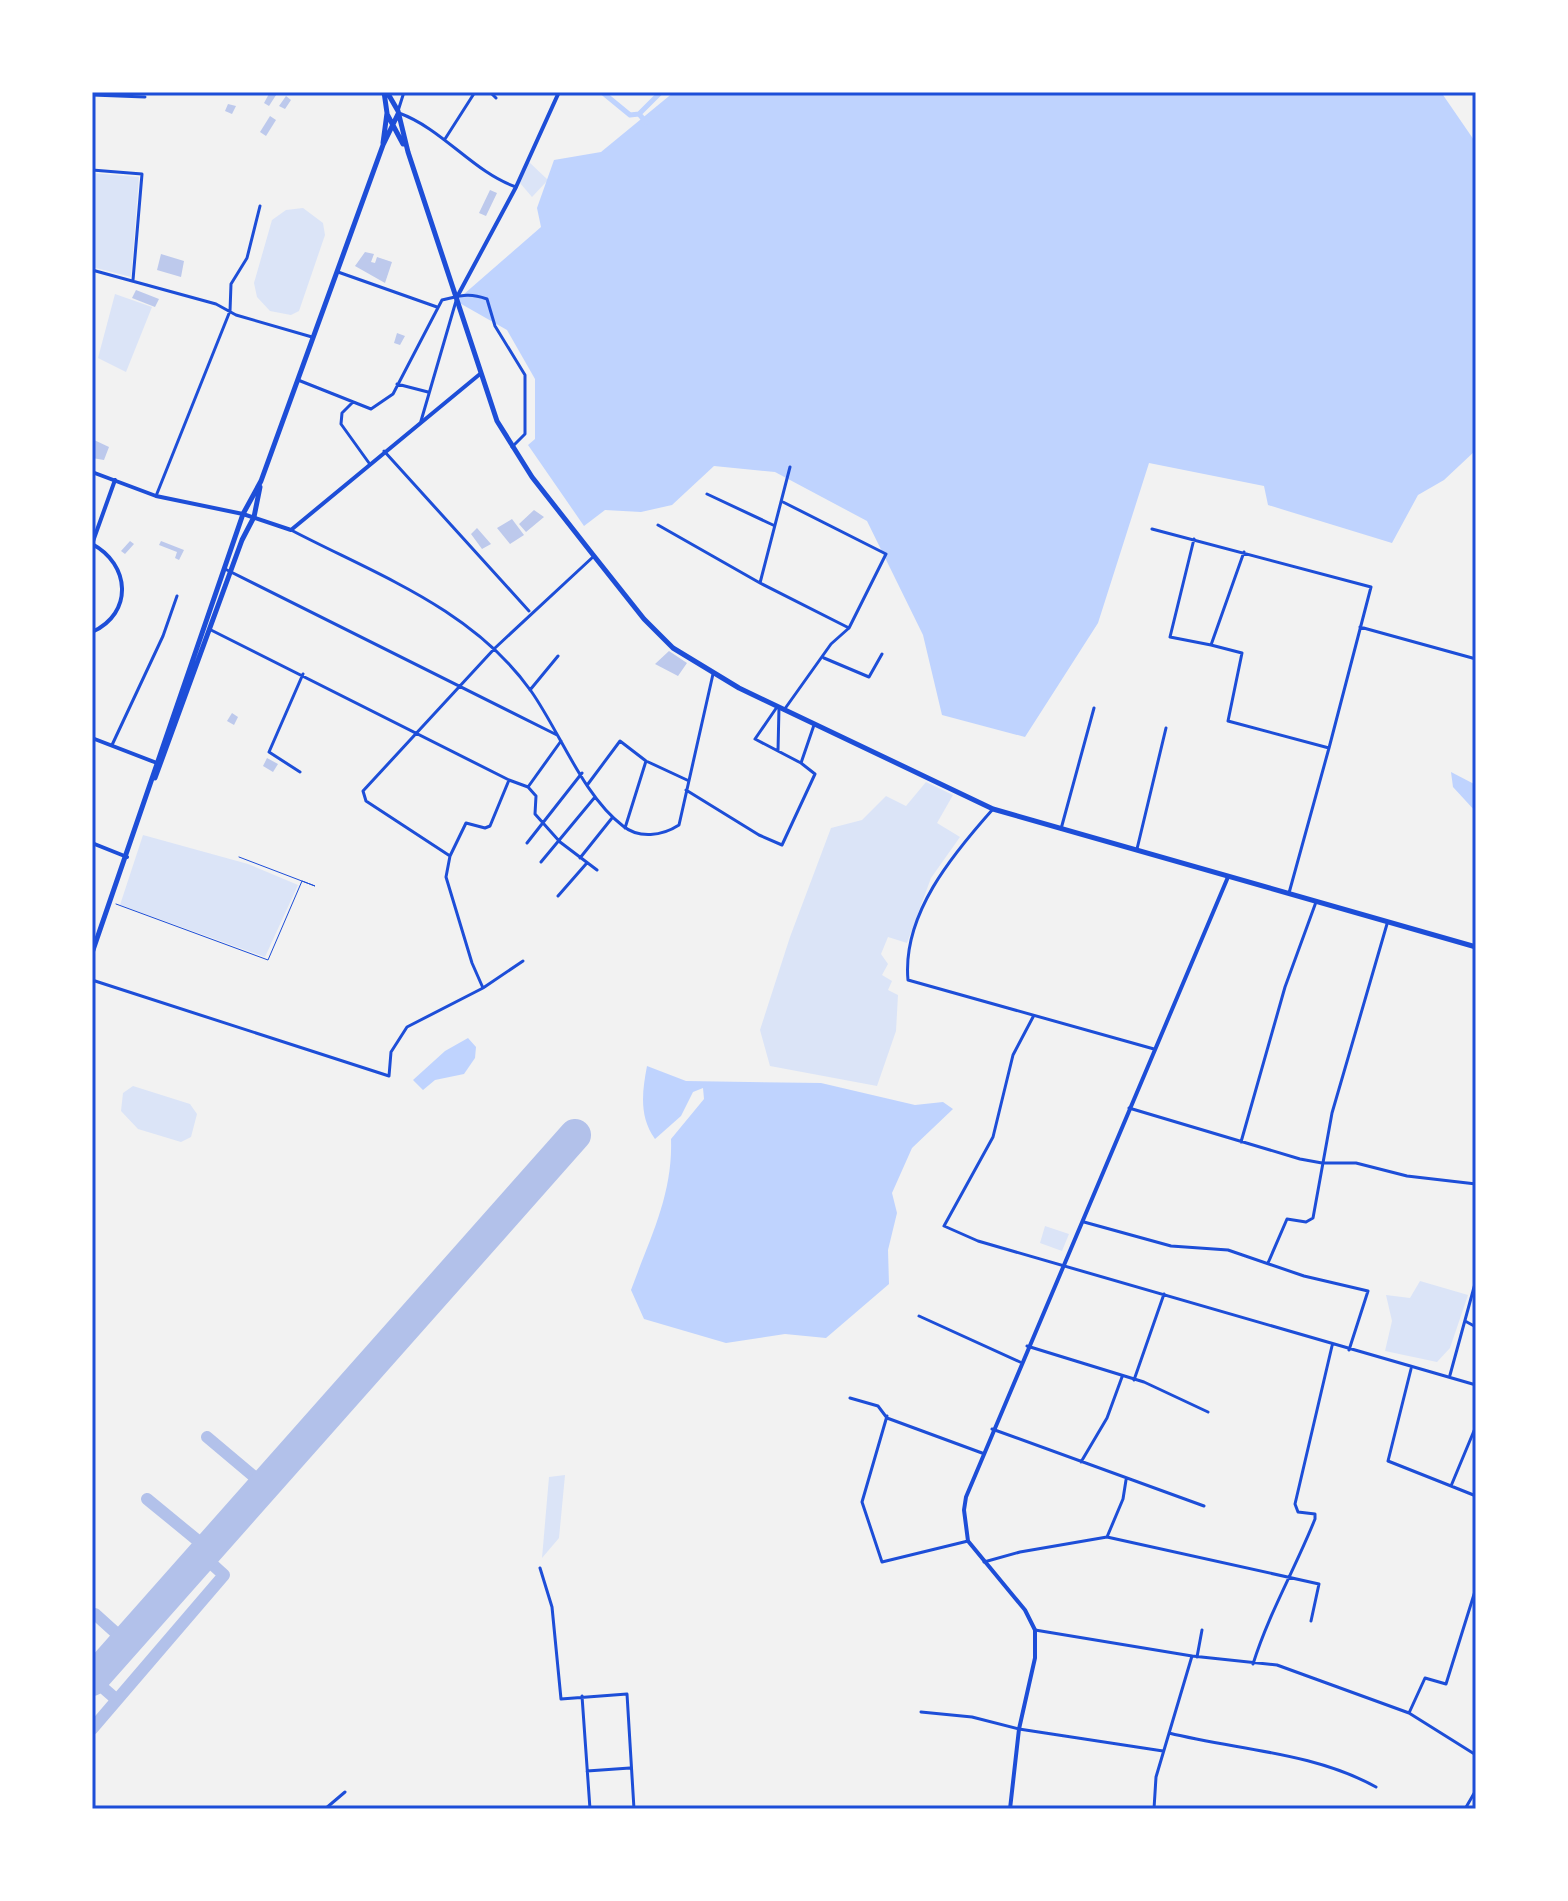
<svg xmlns="http://www.w3.org/2000/svg" width="1568" height="1901" viewBox="0 0 1568 1901" font-family="Spectral,serif">
<style>
.green{fill:#dbe4f7}
.water{fill:#bfd3fe}
.lines{fill:none;stroke-linecap:round;stroke-linejoin:round}
.canal{stroke:#bfd3fe;stroke-width:5}
.taxiway{stroke:#b2c1ea;stroke-width:12}
.runway{stroke:#b2c1ea;stroke-width:32}
.building{fill:#bdc9ec}
.path{stroke:#1d4ed8;stroke-width:1}
.minor{stroke:#1d4ed8;stroke-width:3}
.tertiary{stroke:#1d4ed8;stroke-width:4}
.secondary{stroke:#1d4ed8;stroke-width:4}
.trunk{stroke:#1d4ed8;stroke-width:5}
.neatline{fill:none;stroke:#1d4ed8;stroke-width:3}
</style>
<rect width="100%" height="100%" fill="#f2f2f2"/>
<path class="green" d="M529,162l19,18 -16,17 -12,-14z
M92,173l47,4 -8,100 -39,-10z
M303,208l20,15 2,12 -26,76 -8,4 -21,-4 -13,-14 -3,-14 18,-63 14,-10z
M115,294l37,13 -26,65 -28,-14z
M926,782l27,13 -16,28 23,14 -29,41 -24,65 -19,-6 -7,17 7,10 -6,11 10,6 -4,9 10,5 -2,36 -19,55 -107,-20 -10,-36 30,-93 41,-109 31,-8 24,-24 20,10z
M143,835l105,29 50,21 -33,72 -145,-52z
M133,1086l57,18 7,10 -6,23 -10,5 -43,-13 -17,-18 2,-18z
M1045,1226l24,8 -7,17 -22,-8z
M1420,1281l48,14 -18,53 -13,14 -52,-11 7,-30 -6,-26 24,3z
M565,1475l-6,63 -17,20 7,-81z"/>
<path class="water" d="M674,92h767l35,51v307l-32,30 -26,15 -26,48 -124,-38 -4,-19 -115,-23 -51,160 -73,114 -83,-22 -19,-80 -56,-114 -92,-49 -61,-6 -42,39 -31,7 -36,-2 -21,16 -56,-81 7,-6v-60l-28,-49 -51,-29 85,-74 -4,-19 17,-48 47,-8z
M1451,772l25,13v27l-23,-25z
M468,1038l8,9 -1,11 -11,16 -29,6 -12,10 -10,-10 32,-29z
M647,1066l39,15 135,2 94,22 28,-3 10,7 -41,39 -20,45 5,20 -9,37 1,34 -63,54 -41,-4 -59,9 -82,-24 -13,-29c19,-52 42,-95 40,-151l33,-40 -1,-11 -10,4 -12,24 -26,23c-16,-22 -13,-47 -8,-73z"/>
<g class="lines">
<path class="canal" d="M602,92l28,23 9,-1
M646,122l-7,-8 22,-22"/>
<path class="taxiway" d="M207,1437l57,48
M147,1499l61,50
M95,1614l31,28
M93,1679l24,21
M92,1729l132,-154 -22,-20"/>
<path class="runway" d="M92,1680l483,-545"/>
</g>
<path class="building" d="M270,92h8l-9,14 -5,-3z
M286,96l5,4 -6,9 -6,-3z
M228,104l8,2 -4,8 -7,-3z
M270,116l6,4 -10,16 -6,-4z
M490,190l7,3 -11,23 -7,-3z
M365,252l9,2 -3,8 4,1 2,-6 15,5 -7,21 -30,-17z
M161,254l23,7 -3,16 -24,-7z
M136,290l23,9 -4,8 -23,-9z
M397,333l8,3 -5,9 -6,-2z
M92,439l17,8 -5,13 -12,-2z
M534,510l10,7 -18,15 -7,-8z
M512,519l12,16 -14,9 -13,-16z
M477,528l14,16 -9,5 -11,-15z
M130,541l4,3 -9,10 -4,-3z
M161,541l23,9 -5,10 -4,-2 2,-6 -18,-7z
M669,651l18,12 -9,13 -23,-12z
M232,713l6,4 -4,8 -7,-4z
M267,758l11,6 -5,8 -10,-6z"/>
<g class="lines">
<path class="path" d="M116,904l152,56 34,-79 13,5 -76,-29"/>
<path class="minor" d="M490,92l6,6
M92,95l53,2
M398,111l6,-19
M399,113c44,16 74,59 117,74
M445,139l30,-47
M92,170l50,4 -9,106
M92,270l124,34 20,11 76,22
M338,272l99,35
M298,380l73,29 22,-15 49,-94c18,-4 26,-8 45,-1l8,27 30,49v59l-13,13
M397,384l31,8
M353,402l-11,11 -1,11 28,39
M421,421l35,-120
M384,451l145,160
M707,494l66,31
M156,496l74,-185 1,-27 16,-26 13,-52
M783,502l103,52 -37,74
M658,525l102,58
M1152,529l219,58 -42,161
M291,530c86,45 182,79 240,161 29,41 52,105 92,135 16,13 39,10 56,-1l34,-151
M1194,539l-24,98 41,8
M1244,552l-33,93 31,8 -14,68 101,27 -40,145
M225,569l332,166
M1360,627l116,32
M211,630l298,150 -19,46 -5,2 -19,-5 -16,33
M824,658l45,19 13,-23
M530,690l28,-34
M784,710l47,-66 18,-16 -89,-45 30,-116
M561,741l-33,46 8,9 -1,18 25,28 37,28
M112,745l51,-109 14,-40
M778,751l1,-44
M801,763l13,-38
M300,772l-31,-20 34,-78
M509,780l19,7
M588,784l32,-43 26,20 41,19
M686,790l73,45 23,10 33,-71 -14,-11 -46,-24 22,-32
M993,809c-41,46 -91,106 -85,171l246,69
M625,828l21,-67
M1061,829l33,-121
M527,843l55,-70
M1137,849l29,-121
M580,858l32,-40
M541,862l54,-65
M558,896l28,-32
M92,980l297,96 2,-24 16,-25 76,-39 40,-27
M483,988l-11,-25 -26,-86 4,-21 -84,-55 -3,-10 132,-143 99,-92
M1033,1017l-20,38 -20,82 -49,89 34,15 498,144
M1129,1108l171,51 22,4h34l51,13 69,8
M1241,1142l44,-155 31,-85
M1084,1222l87,24 57,4 76,26 64,15 -19,59
M1268,1263l19,-44 19,3 7,-4 19,-105 55,-189
M919,1316l101,46
M1465,1321l11,6
M1027,1346l117,36 64,30
M1411,1369l-23,92 63,25
M1450,1375l26,-95
M1134,1380l30,-86
M850,1398l28,8 9,12 95,35
M887,1416l-25,86 20,60 86,-21
M1476,1426l-25,60 25,10
M992,1429l212,77
M1081,1462l26,-44 15,-41
M1107,1537l16,-38 3,-19
M984,1562l36,-10 87,-15 212,47 -8,37
M540,1568l12,39 9,92 66,-5 7,115
M1035,1630l157,26 85,9 132,48 16,-35 21,6 30,-96
M1197,1657l5,-27
M1253,1664c16,-51 42,-95 62,-145v-5l-17,-2 -3,-8 37,-158
M582,1696l8,113
M921,1712l51,5 47,12 144,22
M1409,1713l67,42
M1169,1733c68,17 144,19 207,54
M587,1771l43,-3
M325,1809l20,-17
M1154,1809l2,-32 36,-121
M1465,1809l11,-19"/>
<path class="tertiary" d="M457,297l59,-110 43,-95
M92,544c38,20 42,69 0,88
M92,544l23,-64
M92,738l65,25
M92,843l35,14
M1010,1809l9,-80 16,-71v-28l-10,-20 -57,-69 -4,-31 2,-13 262,-620"/>
<path class="secondary" d="M92,472l64,24 87,18 48,16 189,-156"/>
<path class="trunk" d="M387,92l11,19 10,41 89,269 35,56 62,79 50,63 29,29 66,40 254,121 483,138
M387,114l16,30
M383,143l4,-30 -3,-21
M155,778l87,-238 12,-23 6,-30
M92,953l151,-439 18,-33 122,-336 15,-31"/>
</g>
<rect width="1568" height="1901" fill="none" stroke="#ffffff" stroke-width="188"/>
<rect x="94" y="94" width="1380" height="1713" class="neatline"/>
</svg>
